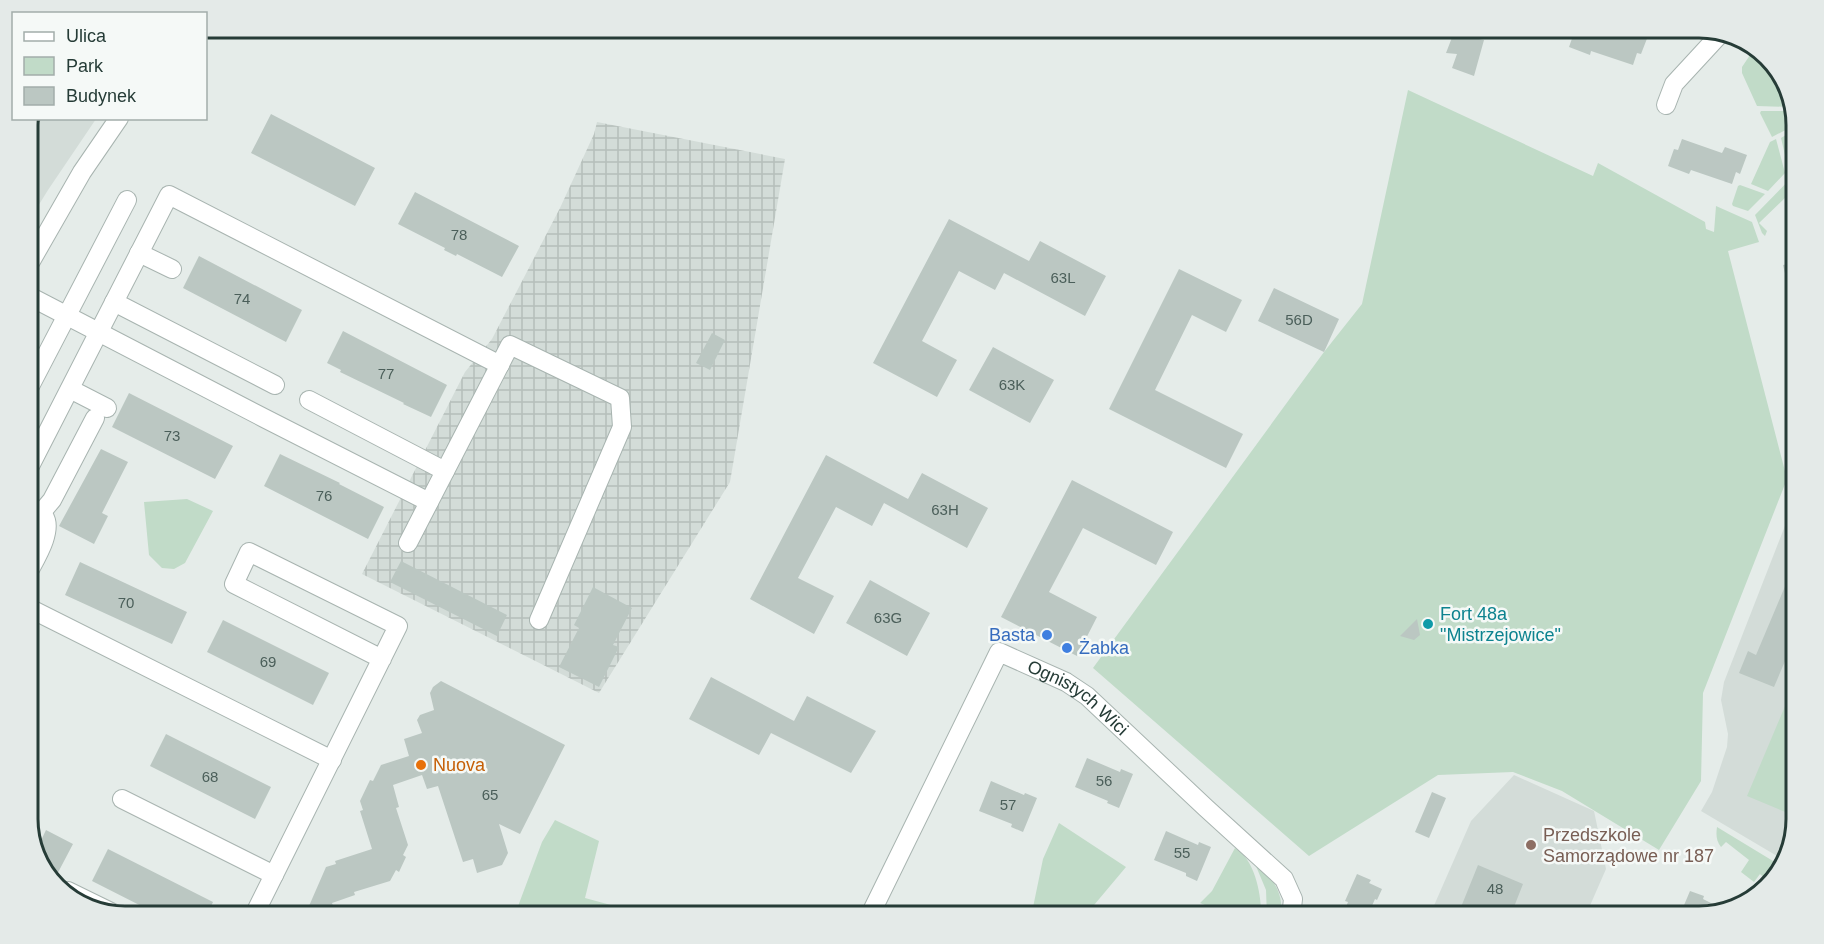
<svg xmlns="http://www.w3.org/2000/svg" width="1824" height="944" viewBox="0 0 1824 944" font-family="Helvetica,sans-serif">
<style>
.built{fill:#d3dcd8}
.industrial{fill:url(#industrial-grid)}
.green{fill:#c1dbc8}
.building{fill:#bbc7c2}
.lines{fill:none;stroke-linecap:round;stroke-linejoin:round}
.street-casing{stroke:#a8b4b0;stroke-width:20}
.street{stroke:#fff;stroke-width:18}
.rail{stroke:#617772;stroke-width:4.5;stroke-dasharray:12 6;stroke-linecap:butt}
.culture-dot{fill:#0f9aa8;stroke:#f5f9f7;stroke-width:2}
.shop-dot{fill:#3f7fe0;stroke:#f5f9f7;stroke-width:2}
.food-dot{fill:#e8710a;stroke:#f5f9f7;stroke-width:2}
.education-dot{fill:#8d6e63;stroke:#f5f9f7;stroke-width:2}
.labels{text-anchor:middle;stroke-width:5;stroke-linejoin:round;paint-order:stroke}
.number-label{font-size:15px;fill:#4b5f5a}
.culture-label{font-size:18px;fill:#0d838f;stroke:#f5f9f7;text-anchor:start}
.shop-label{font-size:18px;fill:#366cbe;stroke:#f5f9f7;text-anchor:end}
.street-label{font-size:18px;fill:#263c37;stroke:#f5f9f7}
.food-label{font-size:18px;fill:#c56008;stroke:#f5f9f7;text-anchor:start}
.education-label{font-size:18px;fill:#785e54;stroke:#f5f9f7;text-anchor:start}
.rim{fill:none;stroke:#263c37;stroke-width:3}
</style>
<defs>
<pattern id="industrial-grid" width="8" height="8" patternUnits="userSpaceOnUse" patternTransform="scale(1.5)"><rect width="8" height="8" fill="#d3dcd8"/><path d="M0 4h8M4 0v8" fill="none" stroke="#b5beba"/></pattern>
</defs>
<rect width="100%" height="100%" fill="#e5ece9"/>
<path class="built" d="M27,119h69l-48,71 -21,34z
M1797,495v325l-10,42 -86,-51 11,-19 15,-45 1,-13 -7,-34 3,-18z
M1514,775l80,36 12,58 -21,48h-156l42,-96z"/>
<path class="industrial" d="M597,122l188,37 -55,323 -131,211 -237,-119 103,-202 27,-33 68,-131 34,-74z"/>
<path class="green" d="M1754,49l10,7 -3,9 20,8 12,34 -36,-1 -15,-33v-6z
M1408,90l185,86 5,-13 107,59 1,7 8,3 2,-26 36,16 7,20 -31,9 59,228 -84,214 -2,88 -42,69 -97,-59 -49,-19 -75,3 -129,81 -216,-188 231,-316 38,-48z
M1761,111h33l3,13 -25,13 -12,-24z
M1797,128v34l-7,7 -2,-1 -7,-30z
M1776,139l9,34 -17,18 -17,-7 19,-42z
M1797,172v35l-11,-10 -27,26 8,8 -2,5 -3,-3 -7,-18z
M1740,185l25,9 -17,17 -15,-5 -1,-2 6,-18z
M187,499l26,12 -28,52 -11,6 -12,-1 -13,-13 -5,-53z
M1797,678v139l-50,-21z
M555,820l44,21 -14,57 70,19h-141l28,-75z
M1059,823l67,44 -42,50h-53l12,-58z
M1717,827l66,40 -14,15 -9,-8 -6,8 -13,-10 8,-12 -23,-18 -5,5c-5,-6 -5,-13 -4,-20z
M1235,848c20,11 27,48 26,69h-26l-35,-14 12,-12z
M1253,859c17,16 33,34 27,58h-13l-1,-27z"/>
<path class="building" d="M1456,27h27l-4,12 5,1 -10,36 -22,-8 5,-14 -11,-1z
M1580,27h23l20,7 2,-6 23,8 -7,18 -4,-1 -4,12 -42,-14 -1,4 -21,-8 6,-17 4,1z
M271,114l104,54 -20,38 -104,-53z
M1682,139l40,14 3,-6 22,8 -7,19 -4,-2 -4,12 -41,-14 -2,4 -21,-8 6,-17 4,1z
M415,192l104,54 -17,31 -45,-23 -1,2 -12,-6 1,-2 -47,-24z
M949,219l80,42 11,-20 66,35 -21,40 -81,-43 -9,17 -36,-19 -37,70 35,19 -20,37 -64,-34z
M199,256l103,54 -16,32 -103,-54z
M1797,262v40l-5,1 -9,-38z
M1179,269l63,31 -16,32 -34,-17 -37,75 88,44 -17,34 -117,-59z
M1274,288l65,31 -15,33 -66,-31z
M343,331l104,54 -16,32 -28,-13 1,-1 -64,-31 1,-2 -14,-7z
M712,333l13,7 -15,30 -14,-7z
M993,347l61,33 -24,43 -61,-33z
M129,393l104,53 -18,33 -103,-52z
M101,449l27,13 -26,51 6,3 -14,28 -35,-18z
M280,454l60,29 -1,1 45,23 -16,32 -104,-53z
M826,455l82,44 14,-26 66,35 -21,40 -83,-45 -12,23 -36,-19 -38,71 36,18 -20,38 -64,-35z
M1072,480l101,52 -17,33 -73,-37 -34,64 48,25 -20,39 -76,-39z
M1797,558v75l-23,54 -35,-14 9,-22 8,4z
M401,561l106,54 -10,21 -107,-54z
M80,562l107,50 -15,32 -107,-49z
M870,580l60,33 -23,43 -61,-33z
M593,587l39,21 -19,37 6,2 -20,40 -40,-20 20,-39 -5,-3z
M1417,619l3,16 -6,5 -14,-4z
M223,620l106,53 -16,32 -106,-53z
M711,677l83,44 13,-25 69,35 -25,42 -80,-40 -12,22 -70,-36z
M441,681l124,64 -45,89 -21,-10 9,29 -6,12 -25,8 -4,-14 -10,3 -25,-76 -11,3 -5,-14 -29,10 6,22 -3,1 12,37 -5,10 3,2 -7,15 -3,-2 -6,11 -36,11 1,3 -23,8 5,14h-24l-4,-11 17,-39 10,-3 -1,-3 37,-12 -12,-38 3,-1 -3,-9 10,-21 3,1 8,-16 28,-9 -5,-17 18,-6 -5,-13 3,-5 14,-5 -4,-17 3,-6z
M166,734l105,53 -16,32 -105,-53z
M1087,758l33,14 1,-3 12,5 -14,34 -12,-5 1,-2 -33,-14z
M991,781l33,14 1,-2 12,5 -14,34 -12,-5 1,-3 -33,-13z
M1432,792l14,6 -17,40 -14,-6z
M46,830l27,14 -20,38 -9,-8 -8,-23z
M1166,831l32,14 1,-3 12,5 -14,34 -11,-5v-3l-32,-13z
M108,849l105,53 -7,15h-43l-71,-36z
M1478,865l45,19 -13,33h-53z
M1357,874l14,6 -2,3 13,6 -5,11 -2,-1 -8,18h-25l6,-15 -3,-1z
M1690,891l14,5 -1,3 12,6 -3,9 -12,3h-21z"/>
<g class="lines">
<defs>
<g id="street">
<path d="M1666,105l8,-21 48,-52"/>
<path d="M139,253l33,16"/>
<path d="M27,268l55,-96 37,-54"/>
<path d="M27,295l237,123 165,84"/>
<path d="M114,302l161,83"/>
<path d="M70,389l37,19"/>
<path d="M27,392l100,-192"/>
<path d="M309,400l136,71"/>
<path d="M27,472l142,-277 331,170"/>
<path d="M27,506c6,3 13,5 17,10 10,15 -10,45 -17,59"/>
<path d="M41,513l11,-13 43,-82"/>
<path d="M408,543l102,-198 110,53 2,29 -83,193"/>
<path d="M27,607l305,153"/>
<path d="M122,799l152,76"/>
<path d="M68,891l49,24"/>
<path d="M253,917l145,-291 -149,-74 -15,32 148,75"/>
<path id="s1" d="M869,917l130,-265 67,30 21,14 119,112 78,71 9,20 -2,18"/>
</g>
</defs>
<use href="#street" class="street-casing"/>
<use href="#street" class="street"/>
<path class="rail" d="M27,136l12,-18"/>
</g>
<circle class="culture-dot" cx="1428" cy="624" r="6"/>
<g class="shop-dot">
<circle cx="1047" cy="635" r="6"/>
<circle cx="1067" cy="648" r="6"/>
</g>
<circle class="food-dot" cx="421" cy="765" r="6"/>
<circle class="education-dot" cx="1531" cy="845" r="6"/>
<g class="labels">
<g class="number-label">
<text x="459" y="240">78</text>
<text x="1063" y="283">63L</text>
<text x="242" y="304">74</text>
<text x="1299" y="325">56D</text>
<text x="386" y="379">77</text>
<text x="1012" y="390">63K</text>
<text x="172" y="441">73</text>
<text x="324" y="501">76</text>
<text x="945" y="515">63H</text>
<text x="126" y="608">70</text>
<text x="888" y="623">63G</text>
<text x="268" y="667">69</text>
<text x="210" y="782">68</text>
<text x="1104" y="786">56</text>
<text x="490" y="800">65</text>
<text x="1008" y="810">57</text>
<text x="1182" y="858">55</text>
<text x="1495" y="894">48</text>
</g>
<g class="culture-label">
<text x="1440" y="620">Fort 48a<tspan x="1440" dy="21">"Mistrzejowice"</tspan></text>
</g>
<g class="shop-label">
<text x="1035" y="641">Basta</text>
<text x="1079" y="654" text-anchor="start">Żabka</text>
</g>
<g class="street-label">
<text dy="6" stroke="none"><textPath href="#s1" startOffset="387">Ognistych Wici</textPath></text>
</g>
<g class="food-label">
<text x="433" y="771">Nuova</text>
</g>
<g class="education-label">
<text x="1543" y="841">Przedszkole<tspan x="1543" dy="21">Samorządowe nr 187</tspan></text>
</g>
</g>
<path d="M0 0H1824V944H0ZM125 38H1699A87 87 0 0 1 1786 125V819A87 87 0 0 1 1699 906H125A87 87 0 0 1 38 819V125A87 87 0 0 1 125 38Z" fill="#e4eae8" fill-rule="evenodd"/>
<path class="rim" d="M125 38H1699A87 87 0 0 1 1786 125V819A87 87 0 0 1 1699 906H125A87 87 0 0 1 38 819V125A87 87 0 0 1 125 38Z"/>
<rect x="12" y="12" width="195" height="108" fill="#f5f9f7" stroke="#a2adaa" stroke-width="1.5"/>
<rect x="24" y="32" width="30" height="9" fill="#ffffff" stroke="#a2adaa" stroke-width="1.5"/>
<text x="66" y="42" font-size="18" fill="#263c37">Ulica</text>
<rect x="24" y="57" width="30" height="18" fill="#c1dbc8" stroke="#a2adaa" stroke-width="1.5"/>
<text x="66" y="72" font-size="18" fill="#263c37">Park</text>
<rect x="24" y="87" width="30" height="18" fill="#bbc7c2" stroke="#a2adaa" stroke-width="1.5"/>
<text x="66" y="102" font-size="18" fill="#263c37">Budynek</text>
</svg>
